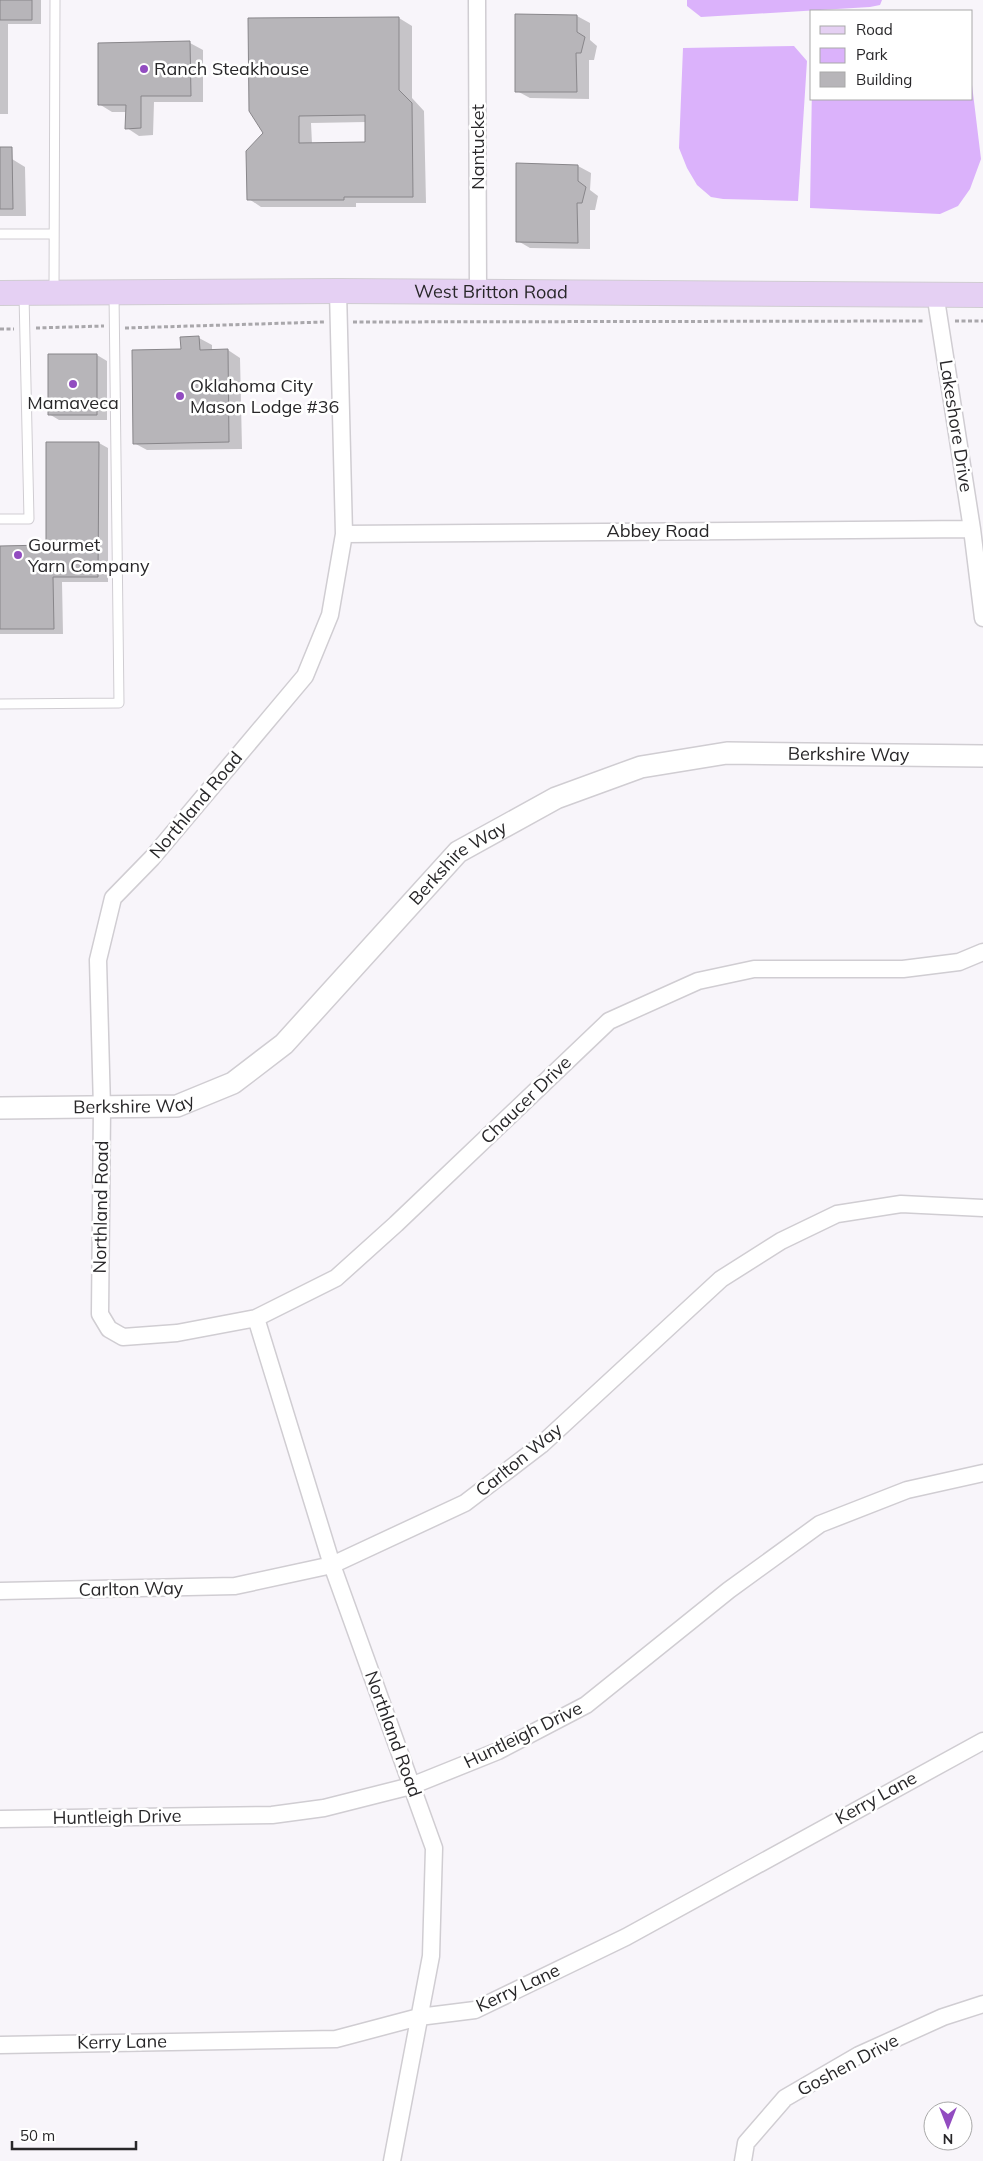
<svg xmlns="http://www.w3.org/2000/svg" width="983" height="2161" viewBox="0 0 983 2161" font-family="Mulish,sans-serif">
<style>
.green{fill:#dbb2fb}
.shadow{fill:#0003;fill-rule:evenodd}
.building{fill:#b7b5b9;stroke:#88868a;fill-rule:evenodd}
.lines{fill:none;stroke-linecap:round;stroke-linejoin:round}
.service-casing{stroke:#d0cdd2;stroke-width:11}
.minor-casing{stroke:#d0cdd2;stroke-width:19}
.tertiary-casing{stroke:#d0cdd2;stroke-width:24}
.secondary-casing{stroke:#d0cdd2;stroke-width:26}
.path{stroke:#a9a7ab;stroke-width:3;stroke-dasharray:4 2.5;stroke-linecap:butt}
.service{stroke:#fff;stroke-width:9}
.minor{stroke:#fff;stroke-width:16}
.tertiary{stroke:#fff;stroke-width:21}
.secondary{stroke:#e5d0f3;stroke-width:24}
.poi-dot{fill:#924cc0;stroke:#fff;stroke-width:2}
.labels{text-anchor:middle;stroke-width:5;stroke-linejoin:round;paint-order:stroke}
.poi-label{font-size:18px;fill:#282729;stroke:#fff;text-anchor:start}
.street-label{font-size:18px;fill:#282729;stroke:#fff}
</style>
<rect width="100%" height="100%" fill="#f8f5fa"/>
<path class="green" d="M687,0h195l-2,5 -10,2 -169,10 -14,-11z
M794,46l13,15 -9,140 -75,-2 -12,-2 -14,-12 -10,-17 -8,-20 4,-100z
M812,85v14h160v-14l9,74 -11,30 -12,17 -18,8 -130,-6z"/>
<path class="shadow" d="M0,0h41v24h-33v90h-8z
M516,15l61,1 13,7v17l7,6 -3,14h-5v39l-59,-1 -13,-7z
M399,18l13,8v72l12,13 2,92h-70v4h-95l-12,-8 15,-66 -15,-114zM366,122v22h-54l-1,-21z
M190,43l13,7v52h-49l-1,33 -14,1 -12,-8v-16h-15l-13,-8z
M12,159l13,8 1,49h-26v-56z
M578,166l13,7 -1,17 8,6 -3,14h-5v39l-60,-1 -12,-7z
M182,338h17l13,7v6l16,-1 12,8 2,91 -95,1 -13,-7 48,-92z
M97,355l10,6v59h-48l-10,-6z
M99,443l9,5v134h-46l1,52h-63v-87h47z"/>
<path class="building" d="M0,0h32v20h-32z
M515,14l62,1v17l8,5 -4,16h-5l1,39h-62z
M399,17v73l13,13 1,94h-69v3h-97l-1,-49 17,-18 -14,-22 -1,-93zM365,115v27l-66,1v-27z
M190,41l1,55h-50v32l-16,1 1,-24h-28v-62z
M0,147h12l1,62h-13z
M516,163l62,2v16l8,6 -4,16h-5l1,40 -62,-1z
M199,336l1,14 28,-1 1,93 -96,2 -1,-94 49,-1 -1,-12z
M48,354h49v61h-49z
M46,442h53l-1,135h-45l1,52h-54v-83l46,-1z"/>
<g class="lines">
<defs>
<path id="service" d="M0,234h54
M54,292l1,-292
M0,519h29l-5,-224
M0,704l119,-1 -5,-409"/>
<path id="minor" d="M477,0l1,293
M338,291l6,243 -14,81 -25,61 -153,182 -39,40 -15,62 4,148 -2,206 9,15 14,8 54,-4 79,-15 80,-40 60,-54 213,-203 89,-40 56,-12h149l56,-7 24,-10
M935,293l37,236 11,89
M344,534l628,-5
M256,1318l76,247 102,283 -3,108 -39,205
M0,1591l235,-5 97,-21 133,-62 76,-58 180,-166 60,-38 56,-27 64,-10 82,4
M0,1819l272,-4 52,-7 87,-22 87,-35 88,-46 143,-115 91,-66 87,-34 76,-17
M0,2045l336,-6 83,-22 56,-7 151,-73 357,-196
M743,2161l3,-18 39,-45 74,-43 84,-38 40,-13"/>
<g id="tertiary">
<path id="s1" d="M0,1108l177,-2 56,-23 51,-39 174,-192 98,-54 85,-31 86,-14 256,3"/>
</g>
<g id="secondary">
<path id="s2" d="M0,293l338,-2 645,4"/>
</g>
</defs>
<use href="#service" class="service-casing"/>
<use href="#minor" class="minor-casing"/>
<use href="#tertiary" class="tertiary-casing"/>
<use href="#secondary" class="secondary-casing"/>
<path class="path" d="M955,321h28
M353,322l571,-1
M36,328l68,-2
M125,328l199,-6
M0,329h14"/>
<use href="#service" class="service"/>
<use href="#minor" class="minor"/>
<use href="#tertiary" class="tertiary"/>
<use href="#secondary" class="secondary"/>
</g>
<g class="poi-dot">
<circle cx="144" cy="69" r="5"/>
<circle cx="73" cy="384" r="5"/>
<circle cx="180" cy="396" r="5"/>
<circle cx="18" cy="555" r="5"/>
</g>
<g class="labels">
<g class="poi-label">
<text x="154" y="75">Ranch Steakhouse</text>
<text x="190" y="392">Oklahoma City<tspan x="190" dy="21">Mason Lodge #36</tspan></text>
<text x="73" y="409" text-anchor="middle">Mamaveca</text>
<text x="28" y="551">Gourmet<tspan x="28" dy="21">Yarn Company</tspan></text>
</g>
<g class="street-label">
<text transform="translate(478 147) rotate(-90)" y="6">Nantucket</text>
<text dy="6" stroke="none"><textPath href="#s2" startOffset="491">West Britton Road</textPath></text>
<text transform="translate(956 426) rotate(81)" y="6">Lakeshore Drive</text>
<text x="658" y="537">Abbey Road</text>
<text dy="6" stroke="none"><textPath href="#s1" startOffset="972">Berkshire Way</textPath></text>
<text transform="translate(196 805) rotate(-50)" y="6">Northland Road</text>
<text dy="6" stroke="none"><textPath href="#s1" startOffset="554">Berkshire Way</textPath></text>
<text transform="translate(526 1100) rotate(-44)" y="6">Chaucer Drive</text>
<text dy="6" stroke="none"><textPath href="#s1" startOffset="134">Berkshire Way</textPath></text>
<text transform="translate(101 1207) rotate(-89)" y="6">Northland Road</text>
<text transform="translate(519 1460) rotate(-39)" y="6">Carlton Way</text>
<text transform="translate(131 1589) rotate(-1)" y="6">Carlton Way</text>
<text transform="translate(393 1734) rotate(70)" y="6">Northland Road</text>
<text transform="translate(523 1735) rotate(-26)" y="6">Huntleigh Drive</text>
<text transform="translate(876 1798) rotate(-29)" y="6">Kerry Lane</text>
<text transform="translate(117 1817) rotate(-1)" y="6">Huntleigh Drive</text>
<text transform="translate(518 1988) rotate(-25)" y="6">Kerry Lane</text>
<text transform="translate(122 2042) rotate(-1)" y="6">Kerry Lane</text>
<text transform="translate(848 2065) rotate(-28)" y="6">Goshen Drive</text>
</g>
</g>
<rect x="810" y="10" width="162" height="90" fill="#ffffff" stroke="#a9a9a9"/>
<rect x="820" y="26" width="25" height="8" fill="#e5d0f3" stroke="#a9a9a9"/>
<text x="856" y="35" font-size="15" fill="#282729">Road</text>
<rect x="820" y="48" width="25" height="15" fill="#dbb2fb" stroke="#a9a9a9"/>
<text x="856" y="60" font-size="15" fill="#282729">Park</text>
<rect x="820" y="72" width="25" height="15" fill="#b7b5b9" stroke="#a9a9a9"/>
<text x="856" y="85" font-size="15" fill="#282729">Building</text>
<g transform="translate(948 2126) rotate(180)"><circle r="24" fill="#ffffff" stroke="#a9a9a9"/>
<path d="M0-4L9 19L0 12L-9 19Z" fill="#924cc0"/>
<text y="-8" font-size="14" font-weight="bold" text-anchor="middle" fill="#282729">N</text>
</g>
<path d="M12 2141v8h124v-8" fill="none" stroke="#282729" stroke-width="2.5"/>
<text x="20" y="2141" font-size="15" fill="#282729" stroke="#ffffff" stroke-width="4" paint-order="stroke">50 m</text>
</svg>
